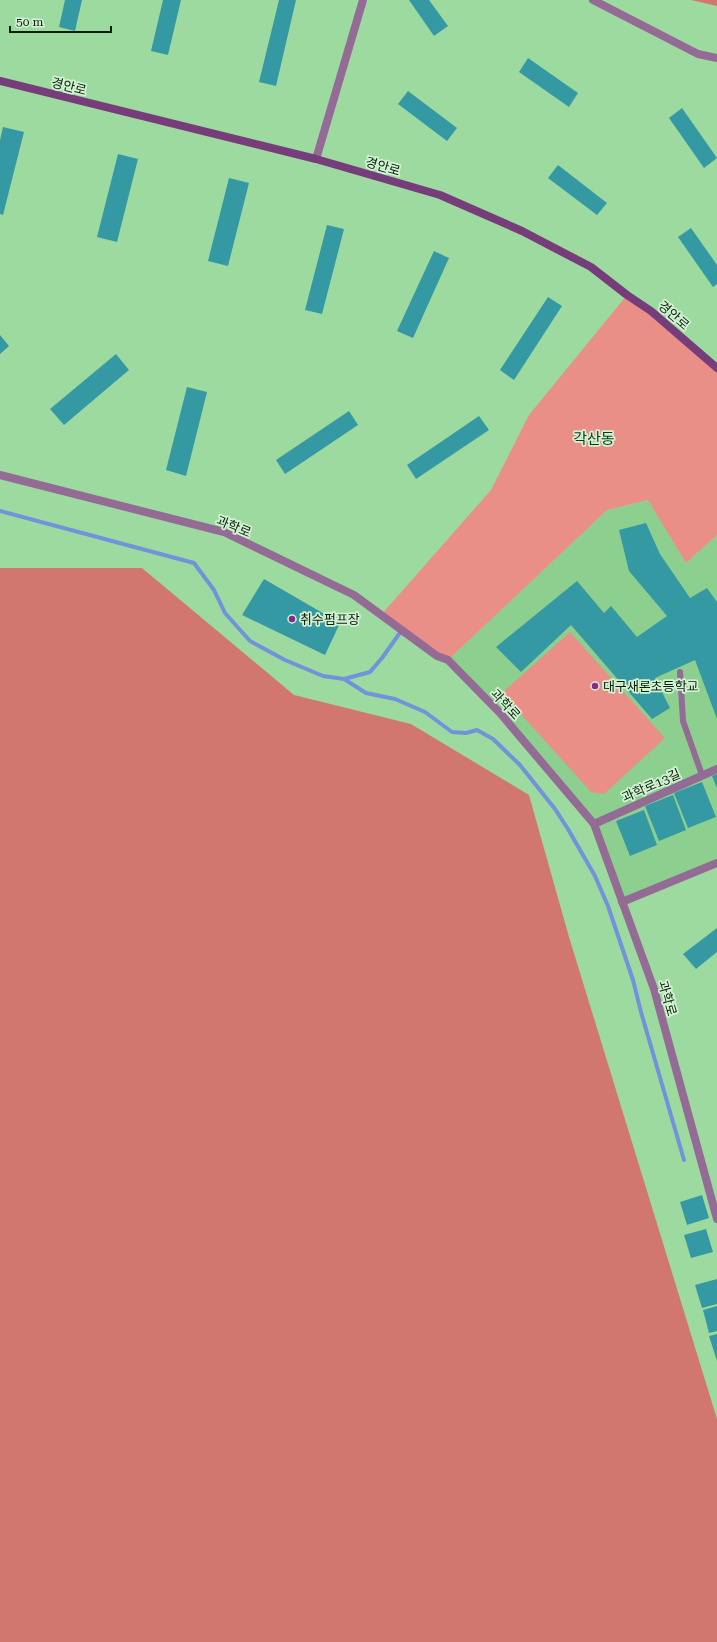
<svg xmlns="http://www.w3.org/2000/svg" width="717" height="1642" viewBox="0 0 717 1642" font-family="'Roboto Serif','Noto Sans KR',serif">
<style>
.built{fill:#8ccf8f}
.green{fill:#ea8f87}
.forest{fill:#d27770}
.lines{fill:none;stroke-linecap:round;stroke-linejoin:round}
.stream{stroke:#7292db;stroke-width:4}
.building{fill:#3599a4}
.service{stroke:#936b94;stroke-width:6}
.minor{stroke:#936b94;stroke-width:8}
.tertiary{stroke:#936b94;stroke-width:8}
.secondary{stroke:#773c7a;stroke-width:8}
.poi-dot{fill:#89278f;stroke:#d3f2d4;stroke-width:1.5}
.labels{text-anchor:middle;stroke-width:3.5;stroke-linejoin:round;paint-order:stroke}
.street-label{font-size:13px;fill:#071f09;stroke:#d3f2d4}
.poi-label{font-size:13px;fill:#071f09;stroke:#d3f2d4;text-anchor:start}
.quarter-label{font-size:15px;fill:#0d3a13;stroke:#d3f2d4}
</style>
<rect width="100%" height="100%" fill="#9dda9f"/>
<path class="built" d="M649,500l37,63 31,-28v328l-95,39 -28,-78 -146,-164 159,-150z"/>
<path class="green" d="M627,295l90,73v167l-31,28 -38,-63 -41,10 -159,150 -67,-45 110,-125 38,-75z
M570,632l95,106 -61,56 -13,-2 -89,-99z"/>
<path class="forest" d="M691,0h26v6z
M0,568h142l152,127 117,29 118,71 40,142 148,482v223h-717z"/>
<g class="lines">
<path class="stream" d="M0,511l194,52 20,27 11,23 25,28 35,19 38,16 21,3 22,14 29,6 30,13 27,20 14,1 11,-3 16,9 27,26 35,44 13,20 27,47 13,30 25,74 8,32 43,148
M344,679l26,-7 12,-14 20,-28"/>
</g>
<path class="building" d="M65,0h17l-7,31 -16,-4z
M163,0h18l-13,55 -17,-4z
M279,0h17l-20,86 -17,-4z
M409,0h20l19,26 -14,10z
M528,58l50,35 -9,14 -50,-35z
M408,91l49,37 -10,13 -49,-37z
M682,108l35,50 -13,10 -35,-50z
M3,127l21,5 -21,83 -3,-1v-74z
M118,154l20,5 -21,83 -20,-5z
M558,165l49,38 -10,12 -49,-37z
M229,178l20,5 -21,83 -20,-5z
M327,225l17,4 -22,85 -17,-4z
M691,228l26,37v19l-4,3 -35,-50z
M434,251l15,7 -36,80 -16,-7z
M548,297l14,9 -48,74 -14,-10z
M0,335l9,11 -9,8z
M116,354l13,16 -65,55 -14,-16z
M187,387l20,5 -21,84 -20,-6z
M349,411l9,14 -73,49 -9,-14z
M479,416l10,14 -73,49 -9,-14z
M646,523l14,31 30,44 17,-10 10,14v117l-22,-59 -40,18 15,30 -18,11 -81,-94 -50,47 -25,-25 81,-66 27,32 7,-7 26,31 30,-21 -38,-45 -10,-41z
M264,579l76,44 -15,32 -83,-40z
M717,774v14l-5,-12z
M702,782l14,35 -28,11 -14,-35z
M673,795l13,35 -27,11 -14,-35z
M644,810l13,35 -27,11 -14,-35z
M717,928v24l-21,17 -13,-15z
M702,1195l7,23 -22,7 -7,-23z
M706,1229l7,23 -22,6 -7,-23z
M717,1279v25l-15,4 -7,-23z
M717,1306v25l-8,2 -6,-23z
M717,1334v27l-8,-25z"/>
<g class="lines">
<path class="service" d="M680,672l3,49 19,54"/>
<path class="minor" d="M316,159l47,-159
M622,902l95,-39"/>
<path class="tertiary" d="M593,0l105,54 19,4
M0,475l224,57 130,63 83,61 11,4 52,53 94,111 60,165 63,230
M594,824l123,-55"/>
<path class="secondary" d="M0,81l316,78 124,36 82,36 69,36 36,28 24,16 66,57"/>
</g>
<g class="poi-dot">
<circle cx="292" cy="619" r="4"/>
<circle cx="595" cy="686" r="4"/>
</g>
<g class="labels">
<g class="street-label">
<text transform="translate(69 86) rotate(14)" y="5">경안로</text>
<text transform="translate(383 166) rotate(16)" y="5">경안로</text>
<text transform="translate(674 315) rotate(41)" y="5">경안로</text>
<text transform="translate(234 526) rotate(22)" y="5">과학로</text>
<text transform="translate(506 704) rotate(47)" y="5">과학로</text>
<text transform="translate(651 785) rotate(-24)" y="5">과학로13길</text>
<text transform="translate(668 998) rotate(74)" y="5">과학로</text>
</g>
<g class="poi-label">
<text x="300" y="624">취수펌프장</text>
<text x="603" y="691">대구새론초등학교</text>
</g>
<g class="quarter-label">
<text x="594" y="444">각산동</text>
</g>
</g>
<path d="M10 26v6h101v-6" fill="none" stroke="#071f09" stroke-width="2"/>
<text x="16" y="26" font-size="12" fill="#071f09" stroke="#d3f2d4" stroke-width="3" paint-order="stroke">50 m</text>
</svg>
